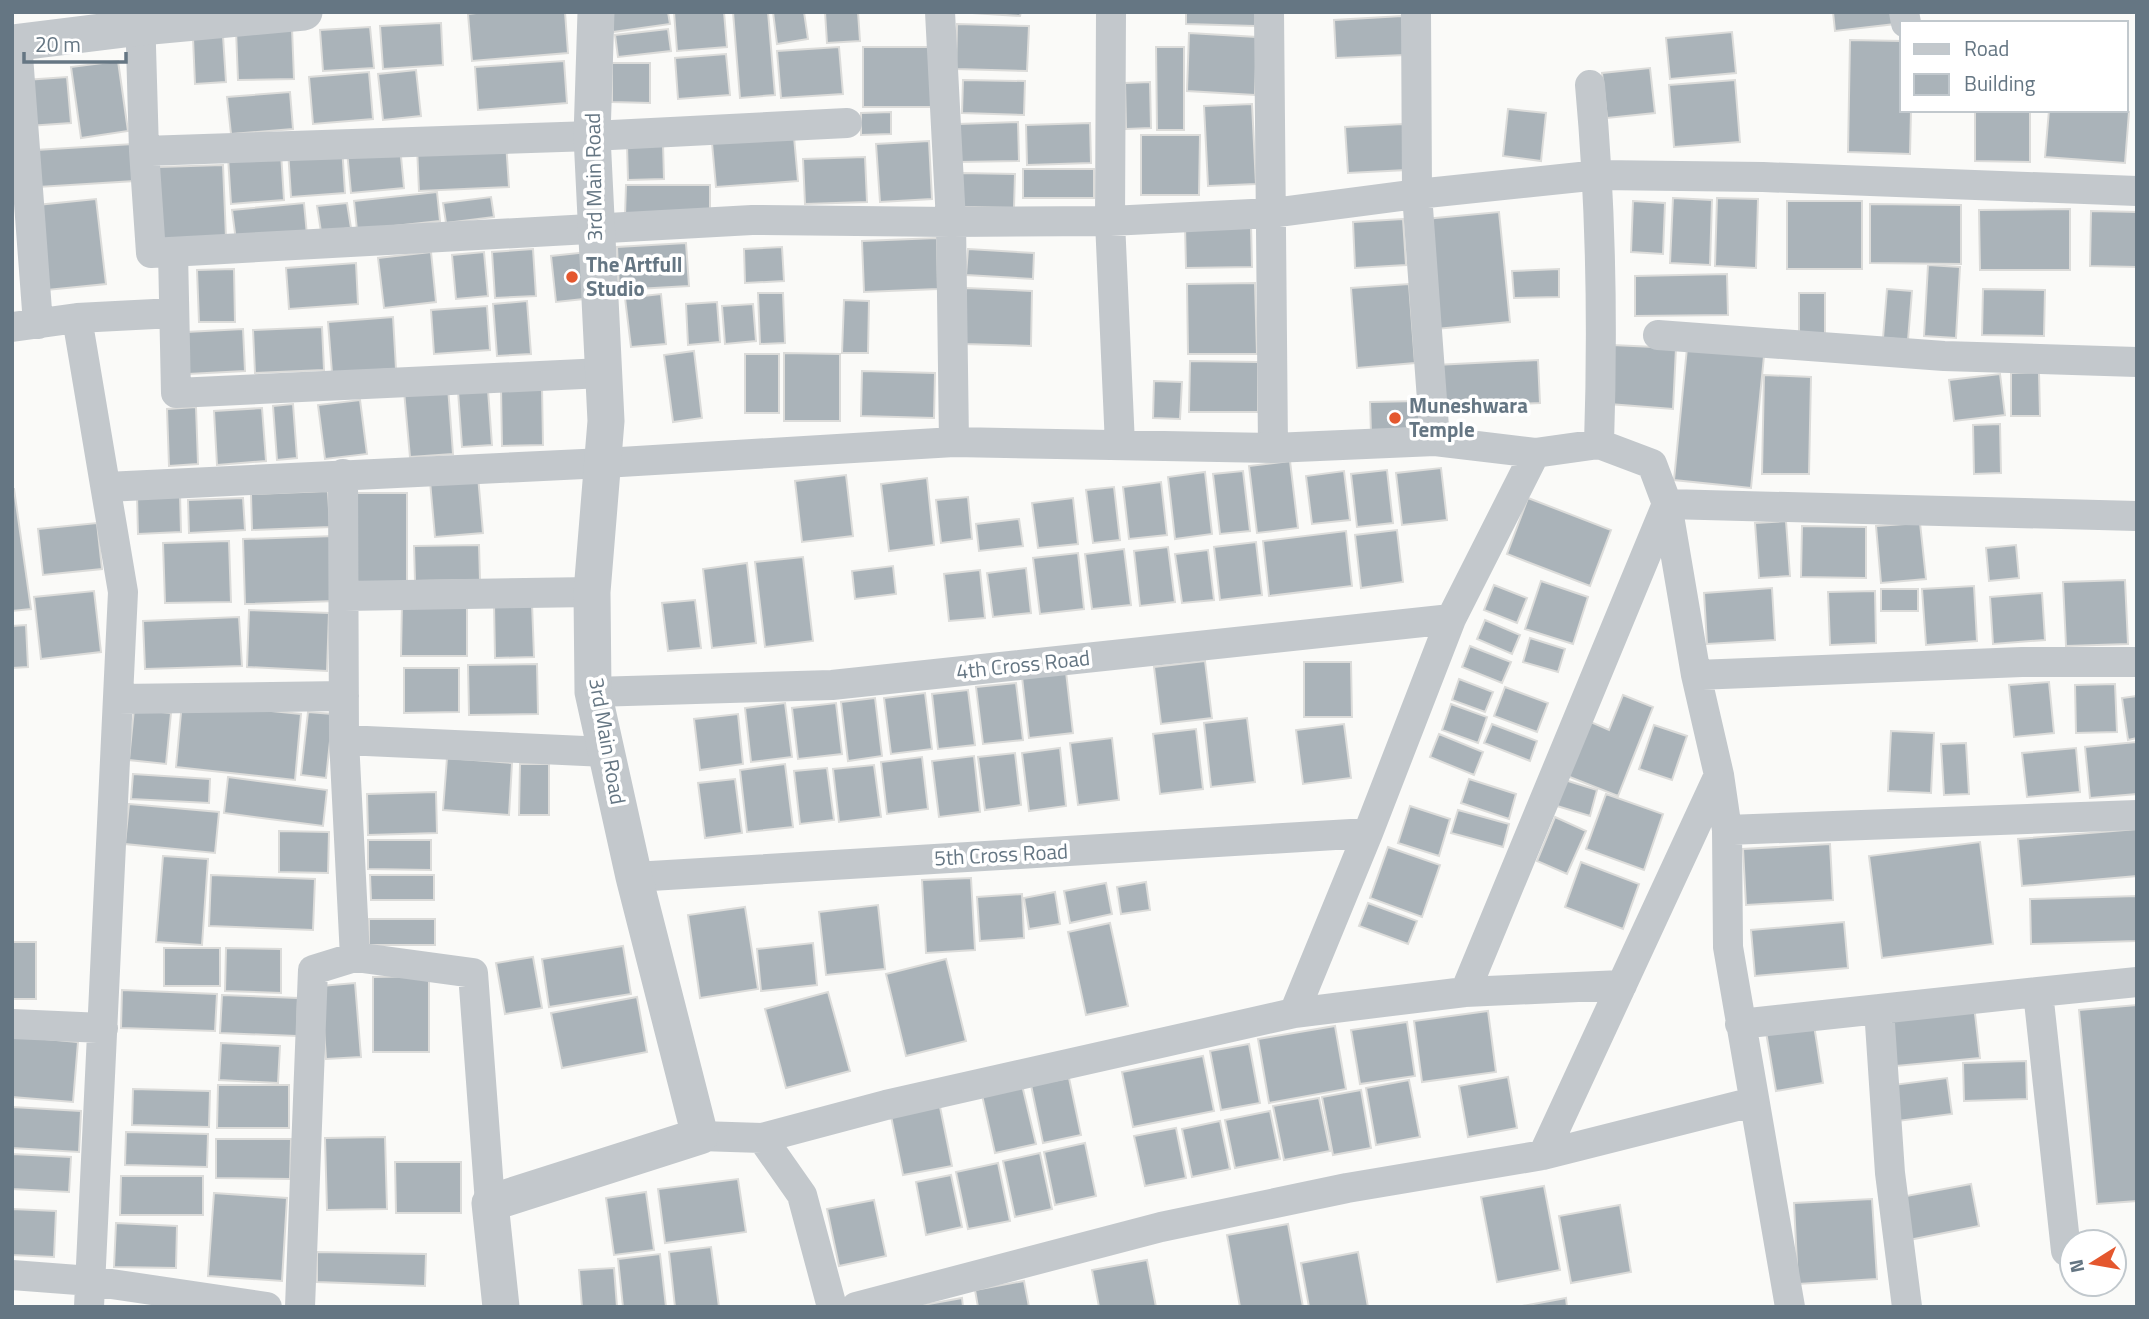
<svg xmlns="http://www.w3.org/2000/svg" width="2149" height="1319" viewBox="0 0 2149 1319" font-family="'Titillium Web',sans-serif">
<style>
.building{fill:#aab3b9;stroke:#dcdcda;stroke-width:2}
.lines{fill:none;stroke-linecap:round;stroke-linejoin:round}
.minor{stroke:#c3c8cc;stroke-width:30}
.tertiary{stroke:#c3c8cc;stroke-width:37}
.poi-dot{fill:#e4572e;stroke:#fff;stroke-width:2.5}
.labels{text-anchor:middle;stroke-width:7;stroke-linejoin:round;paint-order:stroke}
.street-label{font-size:21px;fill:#657683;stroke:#fff}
.poi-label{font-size:21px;font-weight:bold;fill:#657683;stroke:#fff;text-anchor:start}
</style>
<rect width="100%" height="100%" fill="#fafaf8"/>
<path class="building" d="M484,12h81l3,41 -96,8 -4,-47z
M611,12h57l2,12 -57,8z
M674,12h50l3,35 -50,4z
M733,12h35l7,83 -35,3z
M773,12h31l4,27 -31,5z
M825,12h33l2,29 -33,2z
M957,12h64l-1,4z
M1186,12h70l-1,14 -69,-2z
M1833,12h61l1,12 -60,7z
M1402,16l3,39 -69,3 -2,-38z
M441,23l2,42 -60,4 -3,-43z
M957,24l72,2 -2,45 -71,-2z
M370,27l4,41 -51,3 -3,-41z
M292,28l2,51 -56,1 -2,-50z
M668,29l3,22 -53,6 -3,-22z
M1732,32l4,41 -66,6 -4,-41z
M1189,33l68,4 -2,58 -68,-4z
M223,36l3,46 -31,2 -2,-46z
M1850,40l52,1v69h9l-1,44 -62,-2z
M839,47l4,47 -62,4 -4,-47z
M863,47h69v60h-69z
M1156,47h28v83h-27z
M726,54l4,41 -52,4 -3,-41z
M118,61l10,70 -47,7 -10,-71z
M564,61l3,42 -89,7 -3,-43z
M612,63h38v40l-38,-1z
M1650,68l5,45 -48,5 -5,-45z
M416,70l5,46 -38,4 -5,-46z
M369,72l4,47 -60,5 -4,-47z
M67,77l4,46 -43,3 -3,-46z
M963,80l62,1 -1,34 -62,-2z
M1735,80l5,62 -66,5 -5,-62z
M1150,82l1,46 -25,1 -1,-46z
M290,92l3,37 -62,5 -4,-37z
M1252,104l4,80 -48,2 -4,-80z
M1508,109l38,4 -5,48 -38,-5z
M1975,110h55v52l-55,-1z
M2049,110l80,2 -4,51 -80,-6z
M891,112v22l-30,1v-22z
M1018,122l1,39 -60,1 -1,-38z
M1090,123l1,40 -64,2 -1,-40z
M1403,124l4,46 -59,3 -3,-46z
M1141,135h59l-1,60h-58z
M794,137l4,44 -82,6 -4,-44z
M929,141l3,58 -52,3 -4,-58z
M506,142l3,45 -90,4 -2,-44z
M133,144l2,37 -97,6 -2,-37z
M663,144l1,35 -36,1 -1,-35z
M342,146l3,47 -54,4 -3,-47z
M400,146l4,42 -53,5 -4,-42z
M281,153l3,47 -53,4 -3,-47z
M865,157l2,45 -62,2 -2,-45z
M223,165l3,73 -65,2 -3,-73z
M1023,169h71v29h-71z
M961,173l54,1 -1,34 -53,-1z
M626,185h84v30l-85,1z
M437,192l3,29 -83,9 -3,-29z
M491,197l3,20 -48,6 -3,-20z
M1673,198l39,2 -2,65 -40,-2z
M1717,198l41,1 -2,69 -41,-2z
M96,199l10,85 -59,6 -10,-85z
M1633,201l32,2 -2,51 -32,-2z
M1787,201h75v68h-75z
M304,203l3,32 -71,6 -4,-31z
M347,203l4,25 -30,4 -4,-26z
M1870,204l91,1v59l-91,-1z
M2070,209v61h-90l-1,-60z
M2091,211l46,1v55l-47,-1z
M1499,212l11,110 -74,7 -11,-110z
M1403,219l3,46 -51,3 -2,-46z
M1251,225l1,42 -66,1 -1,-42z
M937,238l1,51 -74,3 -2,-51z
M686,243l3,43 -70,4 -2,-43z
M782,247l2,34 -39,2 -1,-34z
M533,249l3,47 -41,2 -3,-46z
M968,249l66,4 -1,26 -67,-4z
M431,252l5,50 -52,6 -6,-50z
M484,252l4,44 -32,3 -4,-44z
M588,252l5,46 -37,4 -5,-46z
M356,263l2,41 -69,5 -3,-41z
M1928,265l32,2 -4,71 -32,-2z
M234,269l1,53h-36l-2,-52z
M1559,269v28l-45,1 -2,-27z
M1727,274l1,41 -93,1v-40z
M1255,283l2,71h-69l-1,-70z
M1409,284l6,79 -58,5 -6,-80z
M966,288l66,3 -1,55 -67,-2z
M1887,289l25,2 -4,49 -25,-2z
M1983,289l62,1 -1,46 -62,-1z
M758,293h25l2,50 -25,1z
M1799,293h26v41h-26z
M661,294l5,50 -35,3 -6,-49z
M844,300l25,1 -1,52h-26z
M527,301l4,53 -34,2 -4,-52z
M717,302l3,40 -32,3 -2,-41z
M753,304l3,37 -31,3 -3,-38z
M487,306l3,44 -56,4 -3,-44z
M393,317l3,52 -64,4 -4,-51z
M322,327l2,43 -69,3 -2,-43z
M243,329l2,42 -57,3 -2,-42z
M1612,345l64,3 -3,61 -64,-5z
M1687,348l77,8 -13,132 -77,-8z
M694,351l8,67 -29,4 -9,-67z
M784,353l56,1v67h-56z
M745,354h34v59h-34z
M1538,360l2,43 -103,5 -2,-43z
M1190,361l68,1v50h-69z
M862,371l73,2 -1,45 -73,-2z
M2039,372l1,44h-29v-43z
M2000,374l5,41 -51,6 -5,-41z
M1764,375l47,2 -2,97h-47z
M1154,381l28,1 -2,37 -27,-1z
M448,387l5,67 -43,3 -6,-66z
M542,387l1,58 -41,1 -1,-58z
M488,390l4,55 -30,2 -4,-56z
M360,400l7,54 -42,5 -7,-54z
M1419,401l1,32 -49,1 -1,-32z
M293,404l4,54 -20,2 -4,-54z
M196,407l2,57 -29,2 -2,-57z
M262,408l4,53 -49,4 -3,-54z
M2000,424l1,49 -27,1 -1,-49z
M1290,461l8,67 -41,5 -8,-67z
M1441,468l6,52 -45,5 -6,-52z
M1387,470l6,53 -36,4 -6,-53z
M1243,471l7,60 -30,3 -7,-60z
M1344,471l6,49 -38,4 -6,-48z
M1205,472l7,62 -37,5 -7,-62z
M846,475l7,61 -51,6 -7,-61z
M478,476l5,57 -48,4 -5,-56z
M927,478l7,67 -45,6 -8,-67z
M1161,482l6,53 -38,4 -6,-52z
M1114,487l6,53 -27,3 -7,-53z
M12,489h2l17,120 -19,2z
M328,491l2,36 -78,3 -1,-36z
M356,493h51v90h-52z
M180,494l1,38 -43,2 -1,-38z
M968,497l4,42 -31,4 -5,-43z
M243,498l2,32 -56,3 -1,-33z
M1073,498l5,46 -40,4 -6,-45z
M1528,498l83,32 -21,56 -83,-32z
M1019,519l4,27 -44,5 -3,-27z
M1786,521l4,55 -31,2 -4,-55z
M97,523l5,46 -59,6 -5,-46z
M1920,523l6,56 -45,4 -5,-57z
M1802,526l64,1v51l-65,-1z
M1397,530l6,52 -42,6 -6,-53z
M1346,531l6,55 -83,10 -6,-55z
M334,536l2,65 -91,3 -2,-65z
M229,541l2,61 -66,1 -2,-60z
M1256,542l6,53 -42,5 -6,-53z
M479,545l1,35 -65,1 -1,-35z
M2016,545l3,33 -30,3 -3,-33z
M1168,547l7,55 -35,4 -6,-55z
M1124,549l7,56 -39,4 -7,-55z
M1208,550l6,50 -32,3 -7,-49z
M1078,553l6,56 -44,5 -7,-56z
M803,557l10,84 -48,6 -10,-85z
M747,563l9,80 -44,5 -9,-79z
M893,566l3,28 -41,5 -3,-28z
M1026,568l5,45 -38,4 -6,-44z
M980,570l5,48 -36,3 -5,-47z
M2125,580l3,64 -62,2 -3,-64z
M1541,581l47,16 -15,47 -48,-15z
M1494,585l33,13 -10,25 -33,-13z
M1974,586l3,55 -51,4 -4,-56z
M1772,588l3,52 -68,4 -3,-51z
M1881,589h37v22h-37z
M94,591l7,61 -60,7 -7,-62z
M1875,591l1,52 -46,2 -2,-53z
M2042,593l3,47 -52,4 -3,-47z
M695,600l6,48 -33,3 -6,-48z
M402,602h65v54h-66z
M532,603l2,54 -39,1 -1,-54z
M249,610l80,3 -2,58 -80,-4z
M239,617l3,49 -97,3 -2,-48z
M1485,620l35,15 -8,19 -35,-15z
M26,625l2,42 -16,1v-42z
M1530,638l35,11 -7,23 -35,-10z
M1470,646l41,16 -9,21 -40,-16z
M1205,661l7,57 -51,6 -7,-57z
M1304,662h47l1,55h-48z
M537,664l1,50 -69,1 -1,-50z
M404,668h55v44l-55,1z
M1066,672l7,61 -44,5 -7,-61z
M1459,679l34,13 -8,20 -33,-12z
M2049,682l5,51 -40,4 -5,-52z
M1016,683l7,57 -40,4 -7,-57z
M2115,684l2,48 -41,1 -1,-48z
M1505,687l43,16 -11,29 -43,-16z
M968,690l7,55 -37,4 -6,-55z
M925,693l7,56 -41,5 -7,-56z
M1623,695l30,12 -35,89 -56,-22 22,-55 25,11z
M2137,696v42l-9,2 -6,-42z
M875,698l7,58 -34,5 -7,-59z
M182,702l119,12 -6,66 -119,-13z
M785,703l7,54 -41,5 -6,-54z
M836,703l6,51 -44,5 -6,-51z
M1451,704l36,13 -9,26 -36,-13z
M134,709l37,4 -5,51 -37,-4z
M308,712l25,2 -7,64 -25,-3z
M738,714l5,50 -43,6 -6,-51z
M1247,718l8,64 -44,5 -7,-64z
M1344,724l7,54 -48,6 -7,-54z
M1492,724l45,17 -7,20 -46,-18z
M1654,725l33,11 -15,44 -33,-11z
M1196,729l7,60 -43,5 -7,-60z
M1891,731l43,2 -3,60 -43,-2z
M1439,734l44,18 -9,23 -44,-18z
M1112,738l7,62 -41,5 -8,-62z
M2136,742l1,52 -47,4 -5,-51z
M1966,743l3,51 -25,1 -3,-51z
M1060,748l6,58 -37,5 -7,-58z
M2076,748l4,44 -53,5 -5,-44z
M1015,753l6,52 -36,5 -7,-53z
M974,756l6,56 -41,5 -7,-56z
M922,757l6,52 -41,5 -6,-52z
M447,758l65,5 -3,52 -66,-5z
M520,764h29v51h-30z
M785,764l8,63 -46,5 -7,-62z
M874,765l7,52 -42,5 -6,-53z
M827,768l7,52 -34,4 -6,-53z
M133,774l77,5 -1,24 -78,-4z
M228,777l99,13 -4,36 -99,-13z
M735,779l7,54 -37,5 -7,-55z
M1469,779l47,15 -7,25 -48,-16z
M1565,780l32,10 -7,26 -33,-10z
M436,792l1,41 -69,2 -1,-41z
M1606,794l57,20 -19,56 -58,-21z
M129,804l90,8 -4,41 -90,-9z
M1410,806l40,13 -11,37 -41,-13z
M1458,810l51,14 -6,23 -52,-14z
M1555,817l31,14 -19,43 -30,-13z
M2137,829v47l-115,10 -4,-47z
M279,831l50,1 -1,41 -49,-1z
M368,840h63v30l-63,-1z
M1980,842l13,102 -111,14 -13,-102z
M1830,844l3,56 -87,5 -3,-56z
M1388,847l52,18 -18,52 -52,-19z
M163,856l45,3 -6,86 -46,-3z
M1581,862l58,22 -16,45 -58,-22z
M211,875l104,4 -2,51 -104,-4z
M370,875h64v25h-63z
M971,878l4,72 -49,3 -4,-73z
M1146,882l4,28 -29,4 -4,-27z
M1106,883l6,31 -42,9 -6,-32z
M1055,892l5,32 -31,5 -5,-31z
M1022,894l2,44 -44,3 -3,-44z
M2137,896v45l-106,3 -1,-45z
M1368,903l49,18 -9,23 -49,-18z
M878,905l7,64 -59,6 -7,-63z
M745,907l13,82 -58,9 -12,-83z
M369,919h66v26h-66z
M1844,922l4,46 -93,8 -4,-46z
M1110,923l18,83 -42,9 -18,-83z
M12,942h24v57h-24z
M813,943l4,42 -56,6 -4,-42z
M623,946l8,48 -82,13 -7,-48z
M164,948h56v38h-56z
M226,948l55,1v44l-56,-2z
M533,957l9,51 -37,6 -9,-51z
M946,959l20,82 -60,15 -20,-82z
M429,976v76h-56v-75z
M355,983l6,74 -35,2 -5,-73z
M122,990l95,4 -2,37 -94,-3z
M828,992l22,79 -64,17 -21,-79z
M222,995l76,3 -1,38 -77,-3z
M637,997l10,55 -85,16 -11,-55z
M1974,1005l6,53 -84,8 -6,-52z
M2137,1005v196l-40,3 -18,-194z
M1488,1011l8,61 -74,10 -8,-61z
M1407,1022l8,54 -55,8 -9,-54z
M1814,1025l9,58 -47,8 -10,-59z
M1335,1026l11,63 -77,14 -11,-64z
M12,1036l66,6 -5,60 -61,-5z
M221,1043l59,3 -2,37 -59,-3z
M1249,1044l11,59 -39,7 -11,-59z
M1203,1056l11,55 -81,16 -11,-55z
M2026,1061l1,38 -63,2 -1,-38z
M1508,1077l9,51 -49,9 -9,-51z
M1069,1078l12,57 -38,8 -12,-58z
M1947,1078l5,36 -54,7 -5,-36z
M1409,1080l11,57 -44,8 -10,-57z
M218,1085h71v43h-72z
M1022,1085l14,59 -41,9 -13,-58z
M133,1089l77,2 -1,36 -77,-2z
M1361,1090l10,58 -38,7 -11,-58z
M1319,1098l11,53 -46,9 -11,-54z
M939,1102l13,64 -49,9 -13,-64z
M12,1107l69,4 -2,41 -67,-4z
M1270,1111l10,48 -45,9 -10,-48z
M1220,1121l10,48 -38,8 -10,-48z
M1176,1128l10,50 -41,8 -11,-50z
M126,1132l82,2 -1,33 -82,-2z
M385,1137l2,72 -60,1 -2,-72z
M216,1139h75l-1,40 -74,-1z
M1085,1143l11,53 -41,9 -11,-53z
M1040,1153l12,56 -37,8 -12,-56z
M12,1154l59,3 -2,35 -57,-3z
M395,1162h66v51h-65z
M998,1163l12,58 -42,8 -12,-57z
M951,1175l11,52 -36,8 -10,-53z
M121,1176h82v39h-83z
M738,1179l8,53 -81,11 -7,-54z
M1971,1184l8,42 -70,14 -8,-43z
M1544,1186l16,84 -63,12 -16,-85z
M646,1192l8,58 -40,5 -8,-57z
M214,1193l73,5 -5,83 -74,-5z
M1872,1199l5,80 -79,5 -4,-81z
M874,1200l12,56 -47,10 -12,-57z
M1620,1205l11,67 -60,11 -12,-67z
M12,1209l44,2 -2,46 -42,-2z
M116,1223l61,3 -1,42 -62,-1z
M1288,1224l15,83h-63l-13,-72z
M711,1247l8,60h-44l-6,-55z
M317,1252l109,2 -1,32 -108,-4z
M1358,1252l10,55h-59l-8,-44z
M660,1254l6,53h-43l-5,-48z
M1147,1260l9,47h-57l-7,-37z
M614,1268l3,39h-35l-3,-37z
M1024,1281l5,26h-51l-3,-17z
M962,1298l1,9h-51z
M1566,1298l1,9h-50z"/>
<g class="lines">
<path class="minor" d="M140,12l4,139 7,102 601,-33 199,2 159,-1 162,-8 145,-19 182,-19 164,2 374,14
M940,12l11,210 3,220
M1111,12l-1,209 10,224
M1269,12l4,436
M1416,12l1,182 18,247
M1904,12l2,11
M17,42l21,282
M1590,85c11,120 13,239 9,359
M144,151l448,-15 255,-13
M173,252l3,141 427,-20
M77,318l46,274 -34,715
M12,327l65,-9 97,-5
M1658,335l286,21 193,6
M343,474l1,266 11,217 118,16 17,230
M106,487l498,-24 350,-21 319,6 162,-7 100,12 64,-9 53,20 15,40 29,171 23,100 8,55 1,117 62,360
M344,596l248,-4
M1696,675l326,-13h115
M593,692l239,-7 619,-66
M118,699l226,-3
M344,740l262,12
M1727,830l410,-15
M634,877l734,-44
M1465,992l157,-7
M2038,992l99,-10
M1879,1009l11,164 17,134
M1294,1013l74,-180 83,-214 84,-166
M12,1024l91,4
M1740,1024l298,-32 28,259
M700,1136l62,2 124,-33 408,-92 171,-21 202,-488 470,12
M762,1138l40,57 30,112
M1543,1155l176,-380
M12,1275l79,6 176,26
M300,1307l13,-337 42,-13
M856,1307l305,-80 186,-39 196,-33 210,-53"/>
<path class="tertiary" d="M12,43l129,-16 163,-15
M501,1307l-11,-104 210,-67 -66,-259 -41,-185 -1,-100 14,-171 -14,-285 4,-124"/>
</g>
<g class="poi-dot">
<circle cx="572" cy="277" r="7"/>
<circle cx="1395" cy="418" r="7"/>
</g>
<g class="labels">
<g class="street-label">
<text transform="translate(594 177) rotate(-91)" y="7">3rd Main Road</text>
<text transform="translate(1023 665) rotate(-6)" y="7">4th Cross Road</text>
<text transform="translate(607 741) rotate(80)" y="7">3rd Main Road</text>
<text transform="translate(1001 855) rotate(-3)" y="7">5th Cross Road</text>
</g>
<g class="poi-label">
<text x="586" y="272">The Artfull<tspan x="586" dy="24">Studio</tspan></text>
<text x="1409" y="413">Muneshwara<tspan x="1409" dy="24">Temple</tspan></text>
</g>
</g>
<rect width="2149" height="1319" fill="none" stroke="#657683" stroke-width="28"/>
<rect x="1900" y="21" width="228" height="91" fill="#ffffff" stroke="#c1c8cd" stroke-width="2"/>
<rect x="1914" y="44" width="35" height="10" fill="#c3c8cc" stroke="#c1c8cd" stroke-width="2"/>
<text x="1964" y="56" font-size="21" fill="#657683">Road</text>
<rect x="1914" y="74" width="35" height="21" fill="#aab3b9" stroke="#c1c8cd" stroke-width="2"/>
<text x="1964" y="91" font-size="21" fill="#657683">Building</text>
<g transform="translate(2093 1263) rotate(259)"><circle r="33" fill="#ffffff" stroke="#c1c8cd" stroke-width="2"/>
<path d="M0-5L12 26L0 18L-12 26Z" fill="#e4572e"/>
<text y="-10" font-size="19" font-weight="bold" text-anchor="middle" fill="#657683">N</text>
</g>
<path d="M24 52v10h102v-10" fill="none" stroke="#657683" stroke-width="3.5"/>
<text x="35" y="52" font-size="21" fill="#657683" stroke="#ffffff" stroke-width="5" paint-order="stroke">20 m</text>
</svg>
